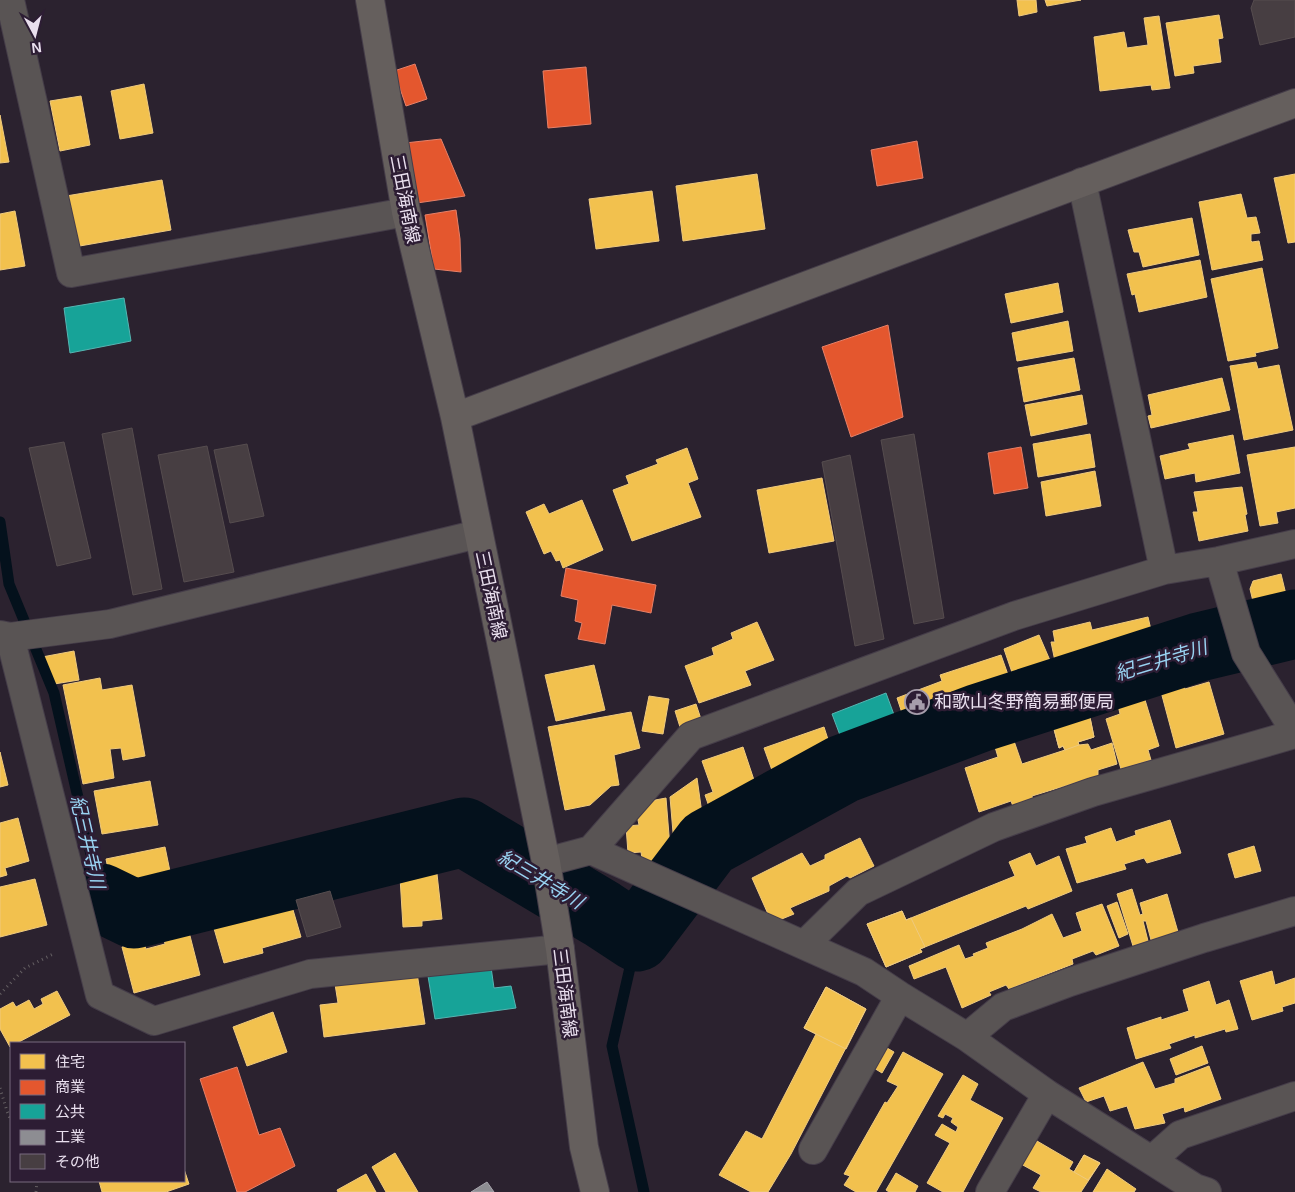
<svg xmlns="http://www.w3.org/2000/svg" width="1295" height="1192" viewBox="0 0 1295 1192" font-family="Arial,'Noto Sans JP',sans-serif">
<style>
.homes{fill:#f2c14e;stroke:#efca7e}
.shops{fill:#e4572e;stroke:#e68068}
.public{fill:#17a398;stroke:#56b5b2}
.industry{fill:#8d8d92;stroke:#a9a6ae}
.lines{fill:none;stroke-linecap:round;stroke-linejoin:round}
.stream{stroke:#04111c;stroke-width:11}
.river{stroke:#04111c;stroke-width:69}
.building{fill:#473e42;stroke:#564d4f}
.street-casing{stroke:#453d49;stroke-width:30}
.secondary-casing{stroke:#453d49;stroke-width:30}
.path{stroke:#656063;stroke-width:3;stroke-dasharray:1 4;stroke-linecap:butt}
.street{stroke:#595454;stroke-width:28}
.secondary{stroke:#655f5d;stroke-width:28}
.labels{text-anchor:middle;stroke-width:5;stroke-linejoin:round;paint-order:stroke}
.street-label{font-size:18px;fill:#e9dfee;stroke:#2d1d34}
.poi-label{font-size:18px;fill:#e9dfee;stroke:#2d1d34;text-anchor:start}
.water-label{font-size:19px;font-style:italic;fill:#99d3f2;stroke:#2d1d34}
</style>
<rect width="100%" height="100%" fill="#2b222f"/>
<path class="homes" d="M1017,0h19l1,12 -18,4z
M1045,0h36l-34,6z
M1219,15l4,23 -5,1 3,23 -28,4 1,7 -19,3 -9,-53z
M1159,16l11,72 -18,2 -1,-5 -51,6 -6,-54 30,-5 3,16 21,-3 -4,-27z
M144,84l9,49 -33,6 -9,-48z
M81,96l9,49 -30,6 -10,-50z
M0,115l9,47 -9,1z
M757,174l8,55 -82,12 -7,-55z
M1295,174v68l-7,1 -14,-65z
M162,180l9,50 -97,17 -8,-51z
M652,191l7,50 -63,8 -7,-50z
M1241,194l6,24 9,-1 4,16 -9,1v7l1,1 7,-1 4,19 -51,10 -13,-68z
M15,211l10,55 -25,4v-56z
M1192,218l7,37 -56,12 -4,-15h-5l-6,-22z
M1200,260l7,37 -68,15 -4,-18 -3,1 -5,-21z
M1262,268l16,80 -23,5 1,3 -28,5 -17,-82z
M1058,283l5,29 -52,11 -6,-29z
M1068,321l5,30 -56,10 -5,-28z
M1074,358l6,32 -56,12 -6,-34z
M1256,362l2,7 21,-4 14,65 -49,10 -14,-74z
M1222,378l8,32 -79,18 -3,-12 4,-1 -4,-20z
M1082,395l5,29 -56,12 -6,-31z
M1090,434l5,33 -57,10 -5,-33z
M1233,435l7,38 -44,9 -1,-9 -30,6 -5,-23 30,-7 -2,-5z
M1295,447v61l-19,4 2,11 -18,3 -13,-71z
M687,448l11,31 -10,4 13,34 -69,24 -19,-51 16,-6 -3,-8 32,-12 -2,-4z
M1095,471l6,35 -55,10 -5,-34z
M822,478l12,63 -65,12 -12,-63z
M1242,487l5,27 -2,1 3,16 -49,10 -6,-29h5l-4,-20z
M582,500l21,50 -40,18 -3,-8 -4,1 -5,-10 -7,3 -18,-42 18,-8 5,10z
M1281,574l10,41 -33,7 -8,-33 3,-8z
M1148,617l7,30 -98,24 -6,-29h4l-2,-11 37,-9 2,8z
M757,622l17,38 -29,11 6,14 -52,18 -14,-37 29,-11 -2,-7 21,-9 -2,-6z
M1039,635l16,37 -38,15 -13,-38z
M74,651l5,29 -31,5 -6,-28z
M1001,655l11,31 -106,39 -9,-27 45,-17 -2,-6z
M594,665l11,45 -49,11 -11,-46z
M100,678l2,12 30,-5 13,71 -22,4 -2,-12 -11,1 4,29 -31,6 -20,-99z
M1183,682l2,7 24,-7 15,52 -48,14 -16,-60z
M1142,690l17,56 -11,4 3,10 -30,9 -15,-50 14,-5 -4,-18z
M649,696l20,3 -6,35 -21,-3z
M1087,703l7,34 -16,5 1,3 9,-1 3,6 21,-7 5,21 -19,6v6l-66,20 1,6 -19,7 -3,-8 -32,11 -14,-44 33,-11 -3,-10 19,-6 8,23 43,-14 -2,-4 -4,2 -9,-34z
M1087,703l7,34 -16,5 1,3 -14,5 -2,-4 -4,2 -9,-34z
M696,704l5,15 -21,8 -5,-16z
M631,712l9,36 -26,7 5,30 -8,1 -21,19 -25,5 -17,-83z
M824,727l12,37 -59,20 -13,-36z
M743,747l18,54 -14,5 2,7 -34,11 -10,-29 8,-3 -11,-31z
M0,752l8,33 -8,2z
M697,778l8,57 -29,33 -6,-71z
M150,781l8,44 -56,9 -8,-43z
M666,798l5,62 -28,4 -2,-12 -13,1 -2,-27 13,-1 -3,-15 14,-9z
M18,818l11,43 -24,7 2,7 -7,2v-54z
M1170,820l11,33 -34,10 -3,-5 -20,6 2,5 -49,14 -11,-34 21,-6 -2,-6 26,-9 5,14 20,-7 -1,-4z
M860,838l14,28 -24,12 -3,-2 -18,10v5l-39,17 4,6 -22,9 -20,-45 50,-25 8,13 15,-7v-4z
M1254,846l7,25 -26,7 -7,-24z
M165,847l8,39 -59,12 -8,-39z
M1030,853l6,13 23,-10 13,35 -44,18 -2,-3 -106,43 2,3 -36,15 -19,-43 35,-13 4,9 109,-44 -6,-14z
M437,874l5,45 -20,2v5l-19,1 -3,-50z
M35,879l12,46 -47,12v-50z
M1132,889l8,26 3,-1 -3,-11 27,-9 11,38 -27,8 -5,-19h-3l5,20 -15,5 -16,-52z
M1117,902l11,32 -9,4 -12,-32z
M291,903l10,34 -39,11 1,5 -39,10 -11,-38z
M1102,904l17,42 -23,9 -3,-4 -21,8 1,5 -64,25 -3,-4 -17,7 2,3 -29,13 -16,-41 -32,12 -5,-13 50,-21 6,14 9,-3 -1,-2 15,-6 -2,-5 36,-14 30,-15 11,24 19,-7 -6,-18z
M902,911l4,9 5,-2 14,29 -5,2 2,3 -36,15 -19,-43z
M188,928l12,47 -66,18 -12,-46 21,-6 3,8 19,-5 -2,-9z
M1272,971l3,14 20,-7v25l-13,4 1,4 -31,9 -12,-39z
M417,973l8,51 -101,13 -4,-32 18,-2 -3,-19z
M1209,981l7,24 13,-5 9,29 -12,3 -1,-3 -30,9v-3l-26,9 2,4 -35,11 -9,-31 34,-11v3l28,-9 -6,-21z
M826,987l40,22 -20,40 -42,-21z
M826,987l40,22 -75,145 -23,38h-17l-32,-17 27,-44 16,8 54,-105 -12,-6z
M57,991l13,24 -53,28h-6l-1,4 -10,-18v-20l13,-7 3,5 13,-7 5,9 9,-5 -2,-5z
M273,1012l14,40 -40,14 -14,-39z
M880,1044l14,8 -12,21 -13,-8z
M1202,1046l6,17 -32,12 -6,-16z
M903,1052l40,22 -67,118h-20l-12,-7 6,-9 -6,-2 41,-72 2,1 11,-17 -11,-5z
M1143,1062l12,27 20,-6v-4l34,-13 12,33 -36,13 -1,-5 -22,7 3,9 -30,6 -8,-23 -17,5 -6,-15 -18,6 -7,-14z
M963,1075l15,9 -8,16 33,18 -40,74h-20l-16,-9 23,-40 -15,-8 7,-11 14,8 2,-5 -7,-5 2,-4 -8,-4 -2,4 -5,-2z
M1037,1141l36,21 -4,7 5,3 10,-17 16,8 -19,29h-40l-8,-4 8,-13 -20,-11z
M395,1153l23,39h-32l-14,-25z
M1084,1155l16,8 -12,17 -14,-8z
M184,1169l5,15 -23,8h-64l-3,-11h85z
M1107,1169l29,20 -2,3h-41z
M896,1173l22,13 -3,6h-26l-3,-2z
M366,1174l10,18h-38l-1,-2z"/>
<path class="shops" d="M415,64l12,35 -21,7 -12,-35z
M586,67l5,57 -43,4 -5,-57z
M441,139l24,57 -48,7 -12,-60z
M917,141l6,37 -46,8 -6,-36z
M456,210l4,29 1,33 -27,-3 -9,-54z
M888,325l15,92 -52,20 -29,-90z
M1021,447l7,41 -34,6 -6,-41z
M566,568l90,17 -5,28 -39,-8 -7,39 -27,-5 4,-16 -7,-2 3,-21 -17,-4z
M237,1067l22,68 21,-7 15,38 -50,26h-8l-37,-113z"/>
<path class="public" d="M124,298l7,43 -61,12 -6,-45z
M886,693l14,38 -54,20 -14,-37z
M491,967l3,21 17,-2 5,22 -81,11 -7,-43z"/>
<path class="industry" d="M487,1182l7,10h-23z"/>
<g class="lines">
<path class="stream" d="M0,522l9,62 45,109 47,205
M637,937l-25,109 32,146"/>
<path class="river" d="M101,898l33,16 330,-82 138,82 35,23 71,-94 135,-74 136,-51 220,-71 96,-23"/>
</g>
<path class="building" d="M1254,0h41v37l-35,8 -9,-37z
M132,428l30,161 -29,6 -31,-161z
M914,434l30,184 -30,6 -33,-184z
M64,442l27,116 -34,8 -28,-118z
M247,444l17,72 -34,7 -16,-73z
M207,446l27,126 -50,10 -26,-127z
M850,455l34,184 -29,7 -33,-184z
M330,891l11,36 -34,10 -11,-37z"/>
<g class="lines">
<defs>
<path id="street" d="M10,0l61,273 335,-61
M1082,182l82,388
M1219,561l27,92 49,78
M0,635l10,2 100,-13 368,-90
M10,637l90,358 54,26 156,-47 250,-25
M591,850l273,122 36,24 67,41 80,57 148,94 12,4
M546,862l45,-12 100,-114 323,-120 150,-46 55,-9 76,-17
M805,944l53,-52 136,-65 99,-35 202,-58
M967,1037l36,-30 67,-25 134,-44 91,-27
M813,1150l87,-154
M1152,1160l28,-25 115,-39
M990,1192l57,-98"/>
<path id="secondary" d="M370,0l36,212 49,205 91,445 14,87 24,198 11,45
M455,417l840,-314"/>
</defs>
<use href="#street" class="street-casing"/>
<use href="#secondary" class="secondary-casing"/>
<path class="path" d="M0,994l25,-26 30,-15
M0,1088l7,23 4,10
M36,1192l1,-11"/>
<use href="#street" class="street"/>
<use href="#secondary" class="secondary"/>
</g>
<defs>
<symbol id="civic-ring" viewBox="-11 -11 22 22"><circle r="9.5" fill="#2d1d34" stroke="#a69dab" stroke-width="1.5"/><path d="M-.6-6.5H3V-4.5H.6V-3L4-1V1h2V6H-6V1h2V-1L-.6-3ZM-1.2 2.5V6h2.4V2.5Z" fill="#a69dab"/></symbol>
</defs>
<g fill-rule="evenodd">
<use href="#civic-ring" x="903" y="688" width="28" height="28"/>
</g>
<g class="labels">
<g class="street-label">
<text transform="translate(405 199) rotate(79)" y="6">三田海南線</text>
<text transform="translate(491 595) rotate(78)" y="6">三田海南線</text>
<text transform="translate(565 993) rotate(83)" y="6">三田海南線</text>
</g>
<g class="poi-label">
<text x="934" y="708">和歌山冬野簡易郵便局</text>
</g>
<g class="water-label">
<text transform="translate(1161 660) rotate(-17)" y="7">紀三井寺川</text>
<text transform="translate(88 842) rotate(77)" y="7">紀三井寺川</text>
<text transform="translate(541 879) rotate(31)" y="7">紀三井寺川</text>
</g>
</g>
<rect x="10" y="1042" width="175" height="140" fill="#2d1d34" stroke="#786b7e"/>
<rect x="20" y="1054" width="25" height="15" fill="#f2c14e" stroke="#786b7e"/>
<text x="55" y="1067" font-size="15" fill="#e9dfee">住宅</text>
<rect x="20" y="1080" width="25" height="15" fill="#e4572e" stroke="#786b7e"/>
<text x="55" y="1092" font-size="15" fill="#e9dfee">商業</text>
<rect x="20" y="1104" width="25" height="15" fill="#17a398" stroke="#786b7e"/>
<text x="55" y="1117" font-size="15" fill="#e9dfee">公共</text>
<rect x="20" y="1130" width="25" height="15" fill="#8d8d92" stroke="#786b7e"/>
<text x="55" y="1142" font-size="15" fill="#e9dfee">工業</text>
<rect x="20" y="1154" width="25" height="15" fill="#473e42" stroke="#786b7e"/>
<text x="55" y="1167" font-size="15" fill="#e9dfee">その他</text>
<g transform="translate(35 35) rotate(173)" stroke="#2d1d34" stroke-width="4" paint-order="stroke">
<path d="M0-4L9 19L0 12L-9 19Z" fill="#e9dfee"/>
<text y="-8" font-size="14" font-weight="bold" text-anchor="middle" fill="#e9dfee">N</text>
</g>
</svg>
